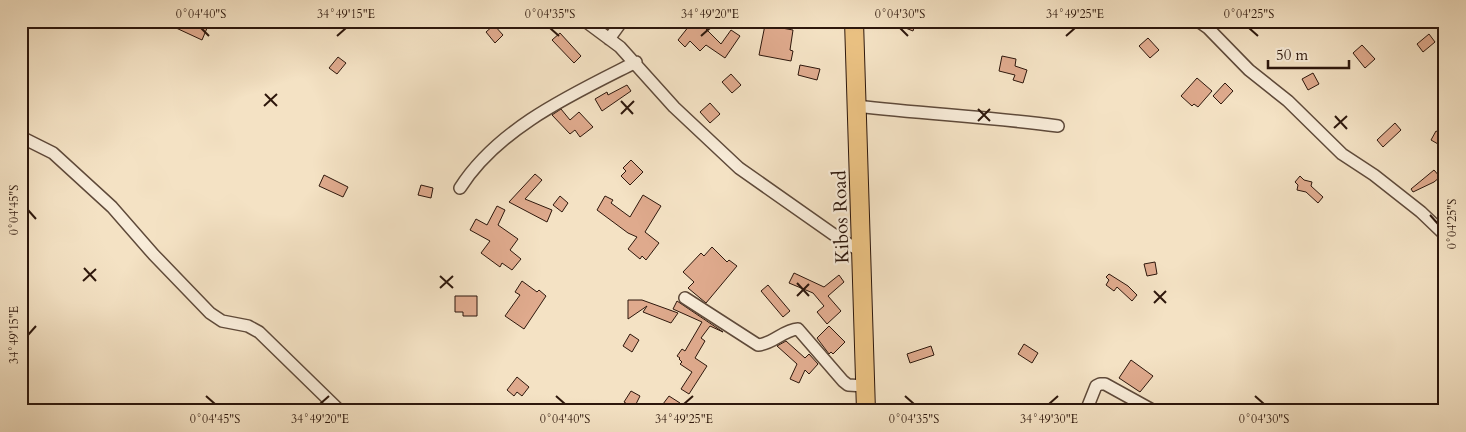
<svg xmlns="http://www.w3.org/2000/svg" width="1466" height="432" viewBox="0 0 1466 432" font-family="Cardo,serif">
<style>
.building{fill:#dfaa8d;stroke:#2d170c}
.lines{fill:none;stroke-linecap:round;stroke-linejoin:round}
.street-casing{stroke:#5f4a3a;stroke-width:14}
.primary-casing{stroke:#2d170c;stroke-width:20}
.street{stroke:#f8ecd9;stroke-width:11}
.primary{stroke:#eac182;stroke-width:18}
.ticks{fill:none;stroke:#2d170c;stroke-width:2}
.labels{text-anchor:middle;stroke-width:4.5;stroke-linejoin:round;paint-order:stroke}
.street-label{font-size:19px;fill:#2d170c;stroke:#f8ecd9}
.neatline{fill:none;stroke:#2d170c;stroke-width:2}
.ticks-label{font-size:12px;text-anchor:middle;fill:#2d170c}
</style>
<rect width="100%" height="100%" fill="#f4e2c4"/>
<filter id="stains"><feTurbulence type="fractalNoise" baseFrequency=".004" numOctaves="4"/><feColorMatrix values="0 0 0 0 .2 0 0 0 0 .09 0 0 0 0 .02 0 0 0 .5 -.17"/></filter>
<radialGradient id="worn" r=".72"><stop offset=".6" stop-color="#630" stop-opacity="0"/><stop offset="1" stop-color="#630" stop-opacity=".3"/></radialGradient>
<path class="building" d="M161,21h49l-8,19z
M693,21h14l-4,5 18,18 10,-14 9,6 -15,22 -19,-13 -6,6 -10,-10 -5,6 -7,-7z
M888,21h28l-3,10z
M494,25l9,10 -8,8 -9,-11z
M765,25l28,5 -3,20 3,1 -2,10 -32,-6z
M560,33l21,23 -7,7 -22,-23z
M1429,34l6,8 -12,10 -6,-8z
M1148,38l11,12 -9,8 -11,-12z
M1362,45l13,14 -10,9 -12,-15z
M1002,56l14,3 -1,7 12,4 -4,13 -10,-3 2,-5 -16,-4z
M338,57l8,6 -9,11 -8,-6z
M800,65l20,4 -3,11 -19,-5z
M1313,73l6,11 -11,6 -6,-11z
M731,74l10,11 -9,8 -10,-11z
M1197,78l15,13 -14,16 -4,-3 -2,2 -11,-10z
M1225,83l8,8 -12,13 -8,-8z
M627,85l4,6 -29,20 -7,-12 12,-7 1,3z
M710,103l10,11 -10,9 -10,-11z
M561,109l9,11 9,-8 14,15 -13,10 -5,-7 -5,4 -18,-19z
M1395,123l6,7 -18,17 -6,-7z
M1436,131l9,4v13l-14,-8z
M631,160l12,12 -13,13 -9,-9 5,-5 -3,-3z
M1434,170l6,7 -6,5 -21,10 -2,-3z
M535,174l7,6 -17,19 27,11 -5,12 -38,-20z
M324,175l24,12 -5,10 -24,-11z
M1300,176l4,4 8,2 -1,4 12,11 -5,6 -12,-11 -9,-2 1,-5 -3,-3z
M421,185l12,3 -2,10 -13,-3z
M643,195l18,11 -16,26 14,11 -13,17 -4,-4 -2,3 -12,-10 9,-12 -9,-4 -31,-23 8,-14 8,4 -2,3 19,14z
M560,196l8,7 -6,9 -9,-7z
M497,206l8,4 -7,15 20,14 -8,11 11,9 -9,11 -10,-7 -2,4 -19,-14 9,-12 -20,-11 6,-11 11,6z
M712,247l15,15 2,-2 8,6 -31,37 -18,-15 6,-6 -11,-10 18,-19 3,3z
M1155,262l2,12 -10,2 -3,-12z
M794,273l30,14 15,-12 5,7 -16,14 13,15 -14,13 -10,-12 7,-6 -11,-13 -24,-10z
M1109,274l19,12 9,9 -5,6 -15,-14 -3,4 -8,-6 3,-5 -3,-3z
M522,281l15,11 2,-2 7,6 -22,33 -19,-13 15,-21 -5,-3z
M768,285l22,26 -7,6 -22,-26z
M455,296h22v20h-14v-4h-8z
M628,300h14l36,13 -7,10 -28,-11 4,-6 -19,13z
M677,301l46,31 -13,-6 -9,12 4,3 -10,17 12,8 -18,28 -8,-5 11,-17 -12,-8 2,-2 -3,-3 1,-1 -3,-2 5,-7 3,2 17,-29 -29,-13z
M829,326l16,16 -12,12 -2,-2 -2,2 -12,-16z
M630,334l9,6 -7,12 -9,-6z
M786,341l19,17 4,-4 9,10 -9,10 -4,-4 -6,13 -9,-4 7,-15 -20,-18z
M1024,344l14,9 -6,10 -14,-9z
M931,346l3,9 -24,8 -3,-9z
M1131,360l22,16 -13,16 -21,-14z
M517,377l12,10 -7,9 -5,-4 -3,4 -7,-6z
M631,391l9,5 -6,12 -10,-6z
M669,396l11,7 -5,8 -12,-7z"/>
<g class="lines">
<defs>
<path id="street" d="M585,21l35,26 54,60 65,61 101,71 22,13
M1198,21l10,7 41,42 39,31 54,53 32,21 47,37 24,23
M609,39l13,-18
M857,106c67,8 134,11 201,20
M21,137l32,16 59,54 42,48 56,58 12,8 26,5 11,6 81,79
M460,188c39,-61 113,-94 176,-126
M685,298l73,47c15,-1 25,-15 40,-16l45,52 5,4 17,1
M1086,411l10,-25 4,-2h5l49,27"/>
<path id="primary" d="M854,21l12,390"/>
</defs>
<use href="#street" class="street-casing"/>
<use href="#primary" class="primary-casing"/>
<use href="#street" class="street"/>
<use href="#primary" class="primary"/>
</g>
<path class="ticks" d="M201,28l8,8M550,28l9,8M900,28l8,8M1249,28l9,8M337,36l9,-8M701,36l9,-8M1066,36l9,-8M265,94l12,12M621,101l12,13M264,106l13,-12M978,109l12,12M621,114l13,-13M1335,116l12,13M978,121l12,-12M1334,128l13,-12M28,210l8,9M1430,215l8,9M84,268l12,13M440,276l13,12M83,281l13,-12M797,283l12,13M440,288l13,-12M1154,291l12,12M797,296l12,-12M1154,303l12,-12M28,335l8,-9M206,396l9,8M556,396l9,8M905,396l9,8M1255,396l9,8M320,404l9,-8M684,404l9,-8M1049,404l9,-8"/>
<g class="labels">
<g class="street-label">
<text transform="translate(840 217) rotate(-92)" y="7">Kibos Road</text>
</g>
</g>
<rect width="1466" height="432" fill="none" stroke="#f4e2c4" stroke-width="55"/>
<path d="M1268 60v8h81v-8" fill="none" stroke="#2d170c" stroke-width="2.5"/>
<text x="1276" y="60" font-size="15" fill="#2d170c" stroke="#f8ecd9" stroke-width="4" paint-order="stroke">50 m</text>
<rect x="28" y="28" width="1410" height="376" class="neatline"/>
<g class="ticks-label">
<text x="201" y="18">0°04'40"S</text>
<text x="346" y="18">34°49'15"E</text>
<text x="550" y="18">0°04'35"S</text>
<text x="710" y="18">34°49'20"E</text>
<text x="900" y="18">0°04'30"S</text>
<text x="1075" y="18">34°49'25"E</text>
<text x="1249" y="18">0°04'25"S</text>
<text transform="translate(14 210) rotate(-90)" y="4">0°04'45"S</text>
<text transform="translate(1452 224) rotate(-90)" y="4">0°04'25"S</text>
<text transform="translate(14 335) rotate(-90)" y="4">34°49'15"E</text>
<text x="215" y="423">0°04'45"S</text>
<text x="320" y="423">34°49'20"E</text>
<text x="565" y="423">0°04'40"S</text>
<text x="684" y="423">34°49'25"E</text>
<text x="914" y="423">0°04'35"S</text>
<text x="1049" y="423">34°49'30"E</text>
<text x="1264" y="423">0°04'30"S</text>
</g>
<rect width="100%" height="100%" filter="url(#stains)"/>
<rect width="100%" height="100%" fill="url(#worn)"/>
</svg>
